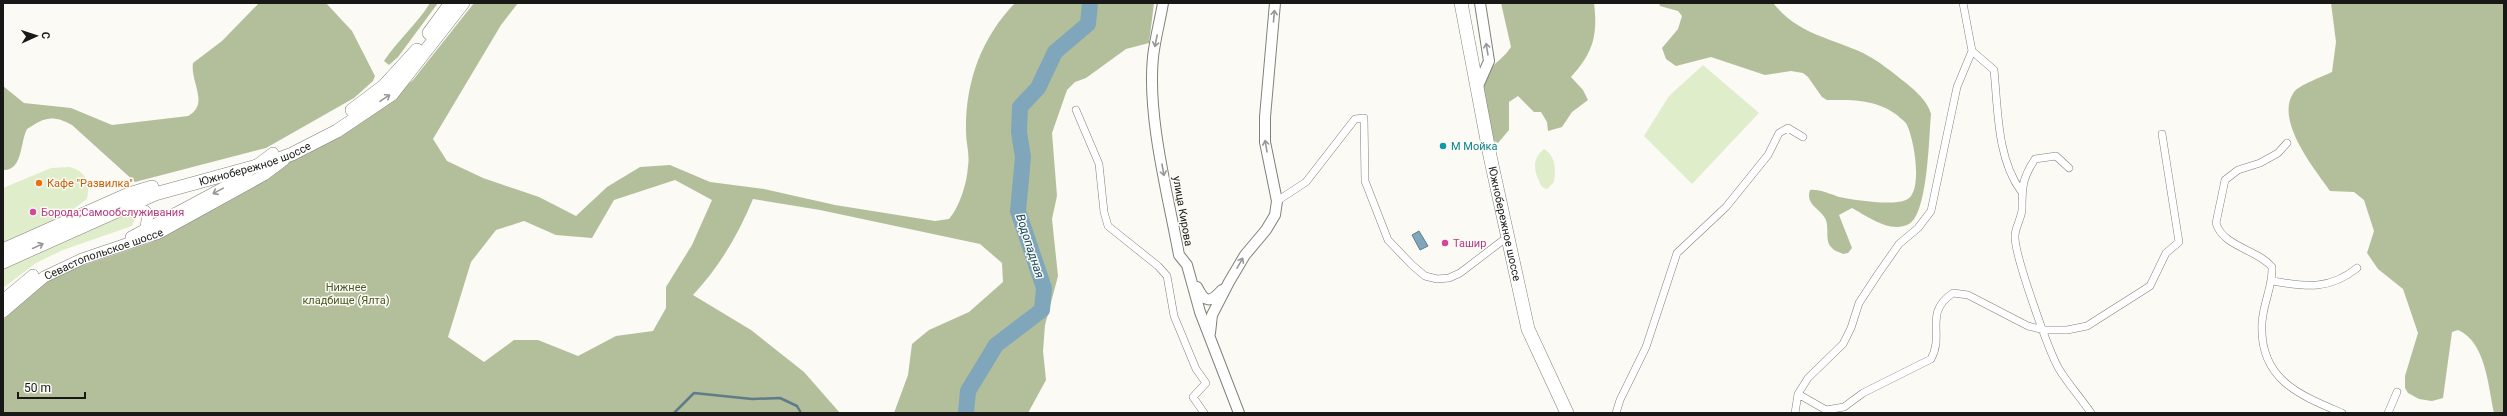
<svg xmlns="http://www.w3.org/2000/svg" width="2507" height="416" viewBox="0 0 2507 416" font-family="Roboto,sans-serif">
<style>
.green{fill:#e0edcb}
.forest{fill:#b2bf9a;fill-rule:evenodd}
.water{fill:#7fa6ba;stroke:#607b89}
.lines{fill:none;stroke-linecap:round;stroke-linejoin:round}
.stream{stroke:#607b89;stroke-width:2.5}
.river{stroke:#7fa6ba;stroke-width:16}
.street-casing{stroke:#81807b;stroke-width:8}
.secondary-casing{stroke:#81807b;stroke-width:12}
.primary-casing{stroke:#81807b;stroke-width:12}
.highway-casing{stroke:#81807b;stroke-width:14}
.street{stroke:#fff;stroke-width:7}
.secondary{stroke:#fff;stroke-width:10}
.primary{stroke:#fff;stroke-width:11}
.highway{stroke:#fff;stroke-width:13}
.oneway{stroke:#979796}
.culture-dot{fill:#0f9aa8;stroke:#fbfaf4;stroke-width:1.5}
.food-dot{fill:#e8710a;stroke:#fbfaf4;stroke-width:1.5}
.hotel-dot{fill:#d1479c;stroke:#fbfaf4;stroke-width:1.5}
.labels{text-anchor:middle;stroke-width:3;stroke-linejoin:round;paint-order:stroke}
.culture-label{font-size:11px;fill:#0d838f;stroke:#fbfaf4;text-anchor:start}
.street-label{font-size:11px;fill:#181816;stroke:#fbfaf4}
.food-label{font-size:11px;fill:#c56008;stroke:#fbfaf4;text-anchor:start}
.hotel-label{font-size:11px;fill:#b23c85;stroke:#fbfaf4;text-anchor:start}
.park-label{font-size:11px;fill:#4a5a23;stroke:#fbfaf4}
.water-label{font-size:12px;font-style:italic;fill:#184c62;stroke:#fbfaf4}
</style>
<rect width="100%" height="100%" fill="#fbfaf4"/>
<path class="green" d="M1703,65l56,48 -67,71 -48,-48 25,-40z
M1544,149c12,7 12,21 10,33l-7,7 -5,-2c-7,-13 -12,-27 2,-38z
M70,167c17,5 20,16 17,32l-27,20 -57,24v-55l48,-20z
M124,215h9l2,4 -3,7 -69,24 -27,13 -33,25v-19z"/>
<path class="forest" d="M259,3h67l26,28 23,45 -2,5 -19,17 -88,50 -131,34 -63,-57c-20,-11 -28,-7 -45,4 -7,13 -4,42 -24,41v-84l21,17 47,5 41,17 76,-9c22,-12 2,-34 5,-53l29,-22z
M430,3h8l-40,54 -9,8 -5,-4c14,-21 33,-37 46,-58z
M474,3h44l-17,22 -68,114 14,22 36,17 56,19 37,19 31,-29 33,-20 30,-2 40,17 54,7 71,16 100,16 14,-2c11,-13 18,-36 19,-53 2,-11 -2,-23 -2,-34 -1,-49 15,-94 49,-129h139l-5,40 -23,6 -40,29 -11,4 -8,8 -15,43 5,63 -5,23 6,57 -13,49 -2,26 3,29 -18,33h-134l14,-38 4,-31 17,-14 40,-18 34,-30 -1,-19 -22,-19 -160,-34 -67,-11c-15,36 -33,67 -60,96l58,35 53,42 36,41h-837v-93l21,-25 42,-24 86,-29 237,-141 24,-21zM675,180l37,20 -20,45 -26,42v21l-13,23 -37,5 -38,20 -40,-16h-24l-30,22 -36,-25 23,-75 25,-32 28,-9 32,14 36,3 22,-38z
M1501,3h93c4,33 -1,50 -23,74l12,13 5,10 -16,12 -10,15 -14,4 -1,-9 -6,-10h-7l-16,-16 -9,6v28l-11,13 -7,-4c-4,-20 -15,-49 -3,-67 7,-10 16,-14 23,-25z
M1659,3h114c26,32 56,34 90,50 16,8 29,19 43,30 10,8 22,19 25,31 -2,21 -3,100 -22,110 -19,10 -42,-8 -57,-16l-13,7 13,33 -4,5 -5,1c-3,-2 -9,-3 -11,-6 -8,-7 -2,-21 -7,-30 -6,-10 -20,-14 -15,-28 10,-1 19,4 29,7 15,3 53,9 67,3 18,-7 8,-63 0,-77 -2,-2 -7,-6 -9,-8 -22,-16 -44,-15 -70,-15l-5,-3 -14,-20 -5,-4 -12,-2 -26,4 -54,-18 -35,9 -10,-7 -4,-11 16,-19 4,-13 -4,-5 -18,-5z
M2331,3h173v410h-10c-6,-27 -8,-71 -36,-83l-6,2 -9,66 -11,3 -13,-2 -11,-6 -3,-5v-12l13,-43 -15,-44 -25,-20 -11,-16 7,-22 -10,-31 -10,-8 -24,-1c-16,-23 -56,-71 -36,-99 5,-7 30,-16 38,-20l4,-30z"/>
<path class="water" d="M1419,231l9,15 -8,4 -8,-15z"/>
<g class="lines">
<path class="stream" d="M674,413l20,-20 58,6 28,-1 17,8 4,7"/>
<path class="river" d="M966,413l2,-22 28,-46 46,-35 2,-22 -26,-77 5,-54 -4,-25 1,-25 18,-19 17,-36 33,-28 2,-21"/>
<defs>
<path id="street" d="M1972,51l22,19c4,39 3,89 27,121
M1076,110l23,54 5,48 4,14 50,40 9,10 7,40 22,53 10,14 -13,14 11,16
M2287,143l-9,10 -18,10 -22,7 -13,10 -9,43c7,24 41,26 56,44 1,19 -9,36 -10,56 -3,56 37,72 80,90
M2069,168l-13,-12 -21,3c-13,20 -13,28 -13,51 -1,9 -7,18 -7,26 -1,18 34,116 44,133 9,15 22,29 32,44
M1277,201l29,-19 49,-63 9,-1 1,63 23,59 24,25 13,11 12,3 12,-1 11,-5 42,-32
M2273,281c33,6 57,9 84,-13
M1798,394l28,16 18,-3 19,-14 68,-34c14,-25 -8,-46 22,-66l15,2 60,31 16,4h23l20,-4 63,-40 16,-33 13,-11 -17,-108
M1616,413l4,-13 26,-53 31,-94 49,-46 42,-52 11,-22 9,-5 15,9
M1795,413l3,-19 10,-16 35,-34 8,-16 8,-25 19,-29 21,-30 19,-16 13,-17 26,-124 15,-36 -9,-48
M2388,413l9,-21"/>
<path id="secondary" d="M1163,3c-3,18 -8,36 -10,54 -6,60 15,138 26,198l8,10 13,47 39,101
M1478,86l11,-25 -9,-58
M1197,287c8,16 13,16 25,3
M1210,333l2,-18 17,-33 16,-27 21,-25 9,-15 2,-14 -12,-59v-25l10,-114"/>
<g id="primary">
<path d="M124,205l21,6 3,4 -3,17"/>
<path d="M131,237l103,-55 39,-29"/>
<path d="M3,300l30,-25"/>
<path id="s1" d="M3,312l41,-35 38,-18 77,-26 105,-58 20,-15"/>
</g>
<g id="highway">
<path id="s2" d="M1461,3l29,153 38,173 39,84"/>
<path d="M429,33l22,-30"/>
<path d="M352,110l32,-24 33,-36"/>
<path d="M3,250l126,-56 23,-7"/>
<path id="s3" d="M3,262l152,-68 113,-31 24,-9 45,-23 55,-37 71,-91"/>
</g>
</defs>
<use href="#street" class="street-casing"/>
<use href="#secondary" class="secondary-casing"/>
<use href="#primary" class="primary-casing"/>
<use href="#highway" class="highway-casing"/>
<use href="#street" class="street"/>
<use href="#secondary" class="secondary"/>
<use href="#primary" class="primary"/>
<use href="#highway" class="highway"/>
</g>
<defs><path id="oneway-shaft" d="M-6 0H5M1.5-3L5.5 0L1.5 3" fill="none" stroke-width="1.6" stroke-linecap="round" stroke-linejoin="round"/></defs>
<g class="oneway">
<use href="#oneway-shaft" transform="translate(1274 16) rotate(-85)"/>
<use href="#oneway-shaft" transform="translate(1156 41) rotate(101)"/>
<use href="#oneway-shaft" transform="translate(1487 49) rotate(-99)"/>
<use href="#oneway-shaft" transform="translate(385 98) rotate(-34)"/>
<use href="#oneway-shaft" transform="translate(1266 146) rotate(-100)"/>
<use href="#oneway-shaft" transform="translate(1163 170) rotate(80)"/>
<use href="#oneway-shaft" transform="translate(218 191) rotate(151)"/>
<use href="#oneway-shaft" transform="translate(38 246) rotate(-25)"/>
<use href="#oneway-shaft" transform="translate(1240 263) rotate(-60)"/>
</g>
<circle class="culture-dot" cx="1443" cy="146" r="4"/>
<circle class="food-dot" cx="39" cy="183" r="4"/>
<g class="hotel-dot">
<circle cx="33" cy="212" r="4"/>
<circle cx="1445" cy="243" r="4"/>
</g>
<g class="labels">
<g class="culture-label">
<text x="1451" y="150">М Мойка</text>
</g>
<g class="street-label">
<text dy="4" stroke="none"><textPath href="#s3" startOffset="271">Южнобережное шоссе</textPath></text>
<text transform="translate(1183 211) rotate(80)" y="4">улица Кирова</text>
<text dy="4" stroke="none"><textPath href="#s2" startOffset="225">Южнобережное шоссе</textPath></text>
<text dy="4" stroke="none"><textPath href="#s1" startOffset="118">Севастопольское шоссе</textPath></text>
</g>
<g class="food-label">
<text x="47" y="187">Кафе "Развилка"</text>
</g>
<g class="hotel-label">
<text x="41" y="216">Борода;Самообслуживания</text>
<text x="1453" y="247">Ташир</text>
</g>
<g class="park-label">
<text x="346" y="291">Нижнее<tspan x="346" dy="13">кладбище (Ялта)</tspan></text>
</g>
<g class="water-label">
<text transform="translate(1030 246) rotate(72)" y="4">Водопадная</text>
</g>
</g>
<rect width="2507" height="416" fill="none" stroke="#181816" stroke-width="8"/>
<g transform="translate(36 36) rotate(87)" stroke="#fbfaf4" stroke-width="3" paint-order="stroke">
<path d="M0-3L7 15L0 10L-7 15Z" fill="#181816"/>
<text y="-6" font-size="11" font-weight="bold" text-anchor="middle" fill="#181816">С</text>
</g>
<path d="M18 392v6h67v-6" fill="none" stroke="#181816" stroke-width="2"/>
<text x="24" y="392" font-size="12" fill="#181816" stroke="#fbfaf4" stroke-width="3" paint-order="stroke">50 m</text>
</svg>
